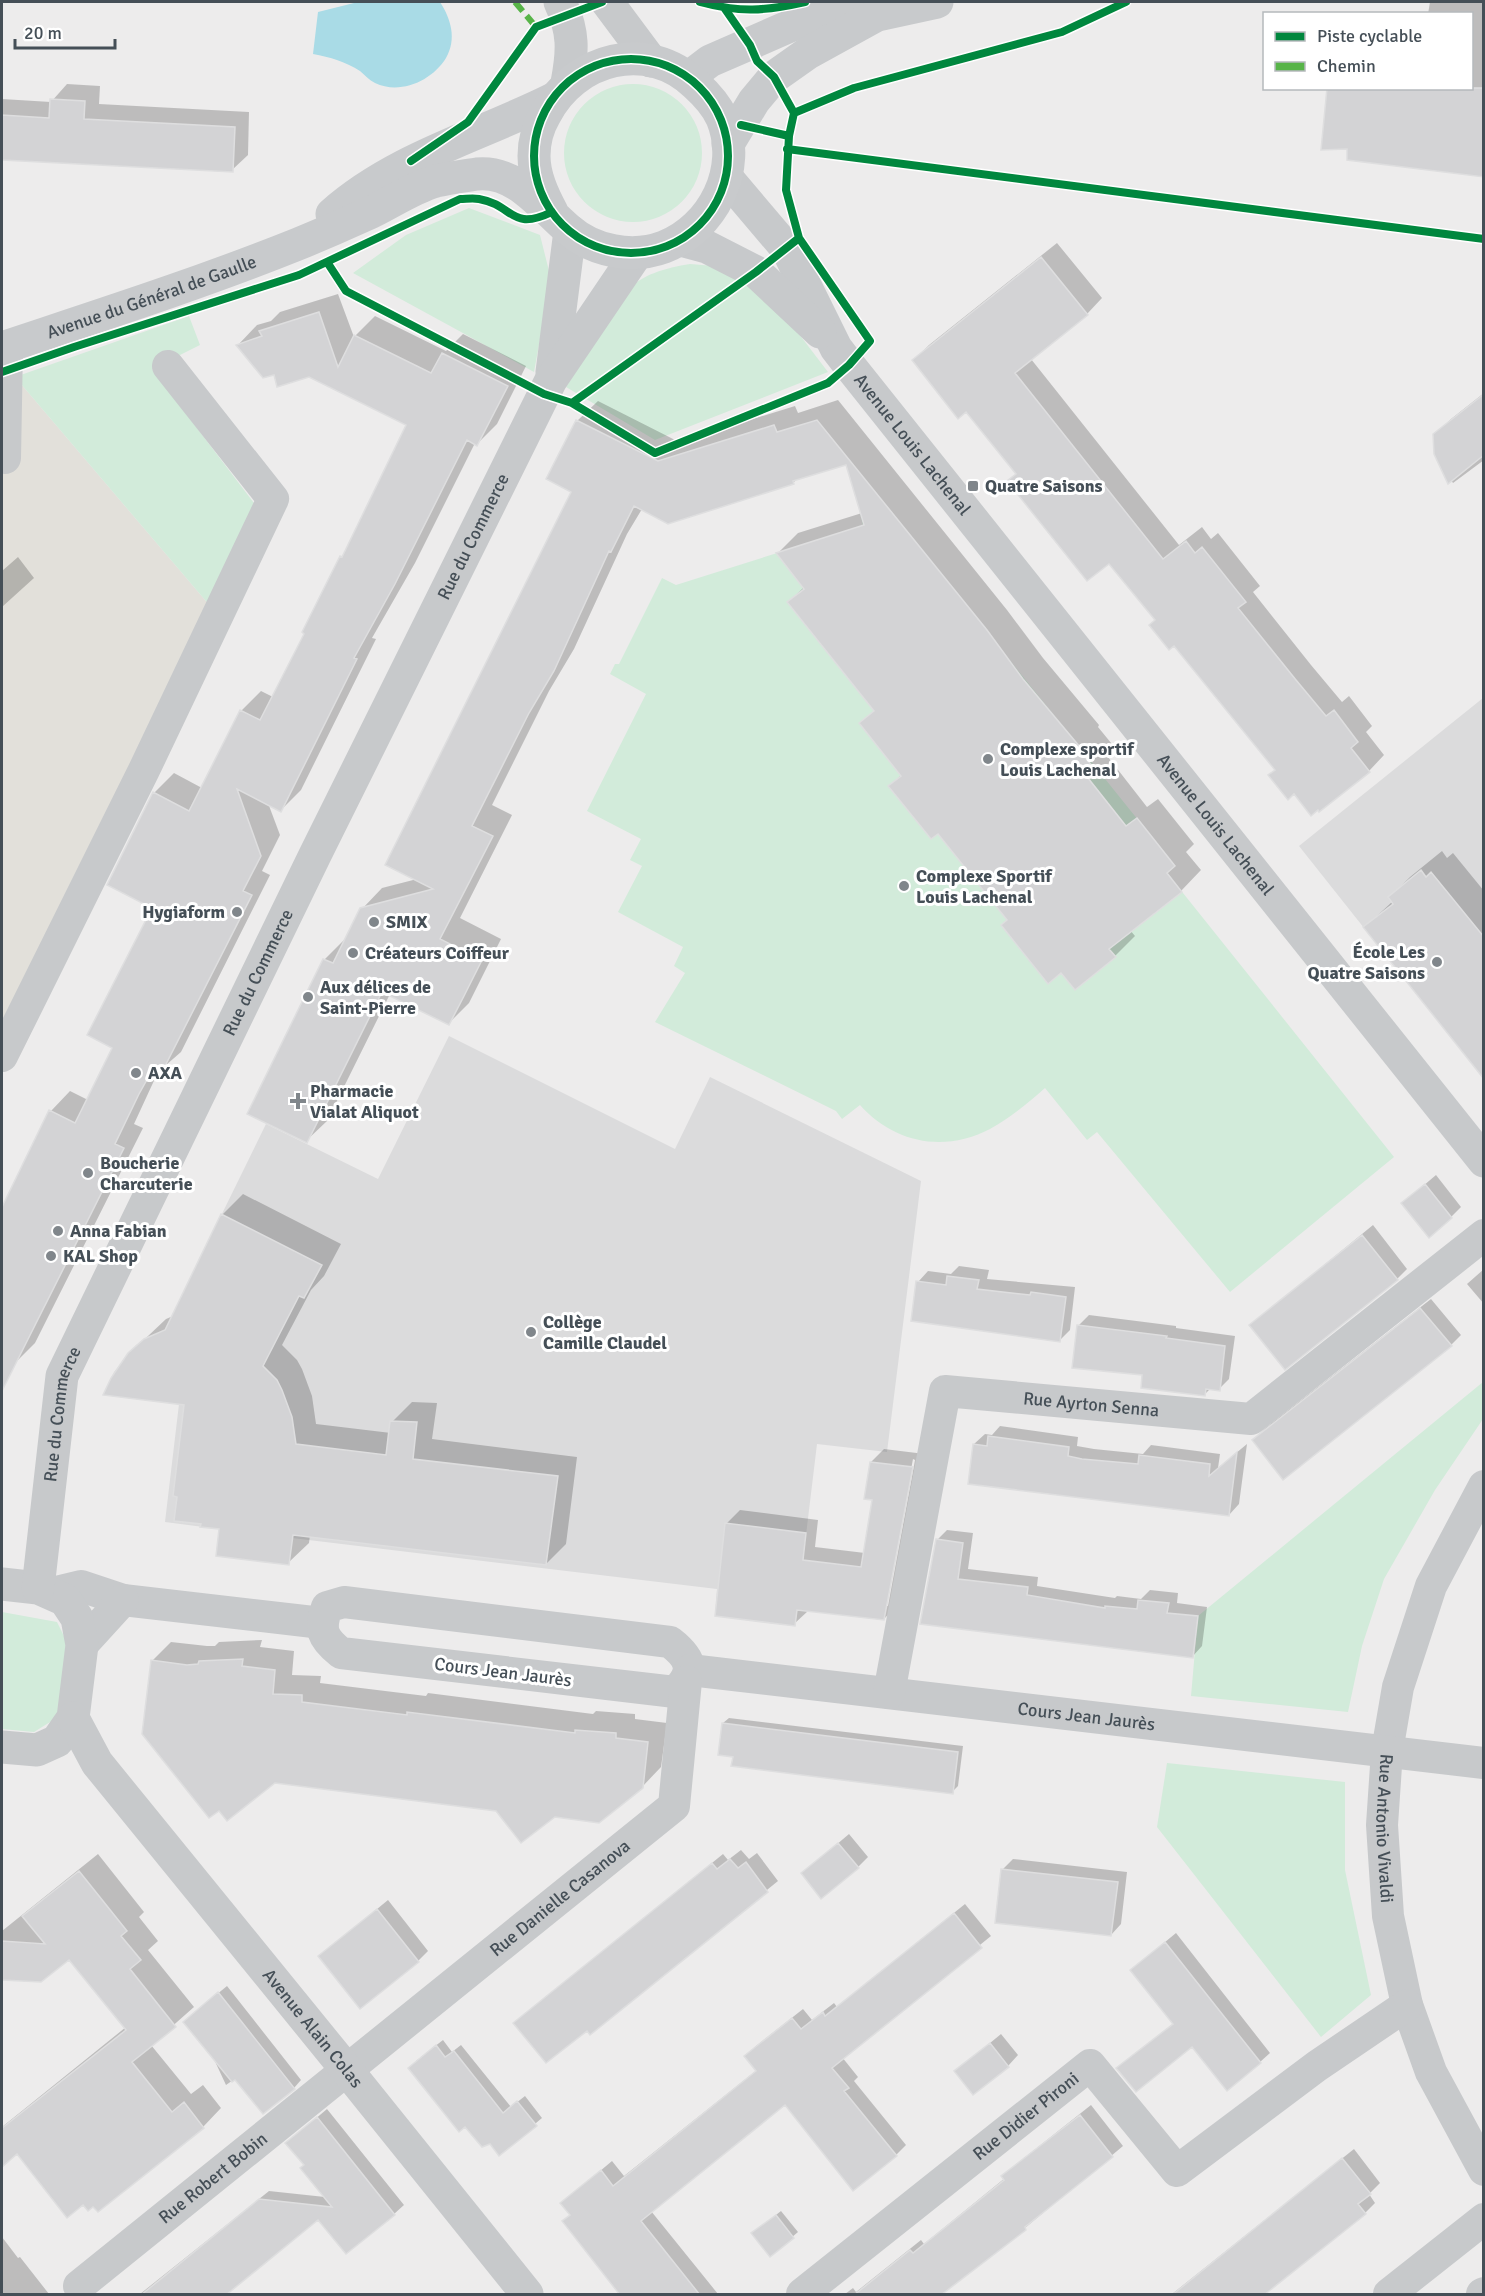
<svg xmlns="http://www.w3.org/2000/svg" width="1485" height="2296" viewBox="0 0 1485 2296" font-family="Signika,sans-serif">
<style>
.commercial{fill:#e2e0da}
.education{fill:#dbdbdc}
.green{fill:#d2ebda}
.water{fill:#a9dbe6}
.shadow{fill:#0003;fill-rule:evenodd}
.building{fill:#d3d3d5;stroke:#dededf;stroke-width:1.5}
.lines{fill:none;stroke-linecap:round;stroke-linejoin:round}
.minor{stroke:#c7c9cb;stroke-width:32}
.tertiary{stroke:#c7c9cb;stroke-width:33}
.secondary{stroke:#c8cacc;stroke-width:33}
.quiet{stroke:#57b448;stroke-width:6;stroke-dasharray:12 6;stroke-linecap:butt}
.cycleway-casing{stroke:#fff;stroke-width:11}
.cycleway{stroke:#00873e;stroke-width:8}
.poi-dot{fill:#80868b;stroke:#fff;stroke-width:2}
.labels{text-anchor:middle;stroke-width:6;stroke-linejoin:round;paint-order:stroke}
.street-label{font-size:18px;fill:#454f57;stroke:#fff}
.poi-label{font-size:18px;font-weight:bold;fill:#454f57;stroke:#fff;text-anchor:start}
</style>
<rect width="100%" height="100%" fill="#edecec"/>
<path class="commercial" d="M15,377l196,230 -209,419v-644z"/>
<path class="education" d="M1483,698v380l-184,-232z
M449,1036l226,113 35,-72 211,104 -34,271 -70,-8 -22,182 -80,-10 2,-27 -425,-51 -3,27 -73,-9 3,-27 -54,-7 14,-118 -76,-9 11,-23 22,-27 29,-15 101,-206 112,55z"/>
<path class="green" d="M564 153a69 69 0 1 1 138 0a69 69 0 1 1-138 0Z
M469,208l71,27 11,44 -17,93 -181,-99 53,-38z
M690,264l24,2 25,10 50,45 39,51 -173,68 -89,-53 59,-94c16,-19 41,-25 65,-29z
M189,316l11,29 -48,24 105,138 -46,100 -196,-230z
M882,501l293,365 -8,7 227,284 -164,135 -133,-160 -10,8 -42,-52c-17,15 -35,30 -55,41 -46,24 -96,14 -130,-24l-18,14 -6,-8 -181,-89 30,-49 -11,-7 9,-19 -65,-35 24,-46 -12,-6 11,-21 -54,-28 59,-117 -36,-20 5,-10h4l43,-86 14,7 187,-59 -4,-18z
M1483,1382v37l-48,71 -51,89 -22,67 -14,66 -157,-16 7,-80z
M2,1612l55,10 10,20 -5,61 -7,16 -21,13 -32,-3z
M1167,1763l178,19v88l26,125 -50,42 -164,-210z"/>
<path class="water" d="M358,2h82c11,17 17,37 6,56 -14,23 -46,37 -71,25 -6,-3 -10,-8 -15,-12 -14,-9 -30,-14 -47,-17l5,-42z"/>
<path class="shadow" d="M1430,2h54v174l-135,-29 123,-59v-74h-44z
M67,84l33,2 -1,18 150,8 -1,43 -16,15 -230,-12v-59l49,3z
M1057,243l45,55 -15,16 -56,45 148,186 23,-18 9,12 7,-6 42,53 -7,6 58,73 31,37 7,-6 23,30 -6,6 18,23 -15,16 -49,39 -50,-35 6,-6 -166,-207 -93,-89 -51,-63 -52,-50 15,-15z
M338,294l16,43 21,-21 71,35 17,-17 63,32 -29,58 -20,20 -2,-1 -60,120 -43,75 4,1 -75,151 -20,20 -13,-7 12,32 -18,36 8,4 -89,177 -23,20 -24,52 9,4 -108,215 -20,20 -7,-1 -6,6v-158l49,-99 19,-20 18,9 26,-53 40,-140 -45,-23 45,-91 20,-20 28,15 39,-77 20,-20 12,6 33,-63 35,-77 6,-7 61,-126 -99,-49 -35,-2 -36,-28 19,-20 14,-4 9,-9z
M1484,393v67l-31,23 -16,-23 -2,-25 16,-16z
M838,400l169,210 36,48 56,67 -1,2 18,22 -8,8 39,50 11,-8 36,45 -8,8 15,18 -20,21 -51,39 5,6 -20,20 -53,15 -53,-52 -71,-87 -48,-46 12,-12 -41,-51 14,-13 -86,-108 15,-15 -26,-34 20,-20 64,-20 -15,-49 -49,14 -5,5 -151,26 -15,25 -53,115 -25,42 -57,114 20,10 -52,103 41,21 -32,64 -20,20 -59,-29 -63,127 -21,20 18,-181 21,-21 17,-30 20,-21 35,-9 156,-388 4,-70 21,-20 81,41 116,-36 3,7z
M18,557l16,21 -32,29v-36z
M1442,851l5,7 6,-5 31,38v184l-119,-148 28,-26 -3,-4 20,-20z
M1436,1175l25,32 -10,10 -48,-14z
M243,1194l98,50 -17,32 -13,14 -29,55 15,15 5,9 10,27 4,28 75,9 1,-11 20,-20 25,1 -5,36 145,18 -11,87 -20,20 -236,-29 -1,8 -21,20 -67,-35 -35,-125 -57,-49 37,-35 7,-3 50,-102z
M1373,1225l34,44 -10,10 -146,46z
M959,1266l30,4 -2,9 88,8 -5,43 -11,11 -141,-59 10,-11 23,3z
M1484,1269v35l-17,-20z
M1431,1299l30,36 -10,10 -197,95 10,-11z
M1089,1315l87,11v2l59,8 -6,43 -10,10 -8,-1 -7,7 -60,-22 -65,-48z
M1000,1426l78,11 -1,9 17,3 49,5 8,-9 69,9 -2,14 29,-24 -8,60 -10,11 -255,-71 11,-10 7,1z
M884,1449l41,5 -28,151 -13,14 -76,-8 -14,13 -68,-100 14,-14 78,10 -3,27 50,6 9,-54 -3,-37zM913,1459l2,1 -27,146h-3z
M947,1530l26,3 -5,36 70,8 -1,9 78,12 2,-2 24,3 9,-9 28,3 -1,10 30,4 -5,39 -10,11 -270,-34 15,-83z
M262,1640l-2,7 34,4 -2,24 29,1 -1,7 106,13 2,-3 165,21 3,-3 39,3v5l32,4 -6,44 -19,20 -145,22 -345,-148 19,-19 36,4h8l4,-4z
M729,1718l234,28 -5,40 -6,6 -218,-36 -11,-33z
M849,1834l19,23 -10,10 -55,6z
M741,1850l8,9 8,-6 21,28 -188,152 -3,-5 -72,-5 208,-169 5,6z
M98,1854l46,58 -5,5 19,24 -10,9 46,57 -43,38 40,49 12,-9 18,23 -18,19 -109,77 -77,-52 -9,8 -6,-8v-25l124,-100 -57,-69 -28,22 -39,-2v-47z
M1013,1859l114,13 -6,52 -10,11 -109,-65z
M388,1900l40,51 -10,10 -98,-5z
M965,1904l26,32 -149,121 16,20 -4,4 52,64 -10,10 -111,-52 -134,108 67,83h-96l-60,-91 50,-42 12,15 133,-106 -11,-14 10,-10 47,-37 9,11 22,-17 3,4z
M1176,1933l94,120 -10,9 -68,-17 -74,23 56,-45 -32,-62z
M227,1986l74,94 -7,8 -58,-10 -10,7 -33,-71z
M1001,2034l17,21 -10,11 -52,5z
M443,2040l9,12 9,-7 50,62 14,-11 17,22 -43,36 -83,-93z
M1091,2105l32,41 -98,82 -85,66h-95l8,-6 3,4 65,-52 3,4 81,-66 9,-12z
M327,2109l77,96 -10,9 -48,38 -28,-34 -95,76h-83l129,-103 56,6 -20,-32 -18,-22z
M1354,2149l26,34 -11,11 6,9 -10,10 -103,81h-90z
M781,2211l17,21 -27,23 -13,-26z
M2,2237l16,21 2,-1 29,37h-47z"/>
<path class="building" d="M1327,88h157v89l-137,-17v-11l-26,1z
M50,99l35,2 -1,18 151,8 -2,45 -231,-12v-45l47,3z
M1041,257l47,58 -73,58 148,186 23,-18 9,12 7,-6 44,55 -8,6 58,72 30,36 8,-6 24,32 -7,6 19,24 -51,40 -1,-2 -7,6 -17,-22 -6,6 -20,-25 7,-5 -101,-124 -5,4 -20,-25 6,-5 -46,-56 -22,17 -80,-100 9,-7 -50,-62 -8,7 -46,-59z
M319,312l19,55 16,-32 77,38 11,-20 66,33 -31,60 -10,-6 -72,144 -41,74 3,1 -76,153 -44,-23 24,67 -18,35 9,4 -91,179 -8,-5 -14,25 -24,50 9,4 -122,243v-184l47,-97 26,13 37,-75 -25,-13 65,-127 -45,-23 46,-93 36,19 51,-101 20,10 44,-86 -2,-2 38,-76 2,1 64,-132 -97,-48 -32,10 -3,-12 -11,3 -27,-33 26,-9 -3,-5z
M1484,394v61l-36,29 -14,-30 -1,-20z
M576,420l82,41 116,-36 3,7 40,-12 170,210 36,49 57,68 -2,1 18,23 -8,7 38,48 11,-8 38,48 -8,7 15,19 -73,57 7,8 -41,33 -14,-17 -13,11 -47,-59 6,-5 -69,-86 -7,5 -43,-53 13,-10 -42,-53 15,-12 -87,-109 17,-13 -28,-36 88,-28 -18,-60 -53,16 1,3 -126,40 -34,-18 -23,46 -2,-1 -55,120 -25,42 -57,113 21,10 -53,103 42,21 -18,36 -15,29 -67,-33 -75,151 -60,-29 76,-155 10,4 27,-55 73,-19 -48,-24 186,-373 -25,-13z
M1421,870l5,7 5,-5 53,65v142l-121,-152 30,-23 -5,-7z
M1425,1184l27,34 -23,20 -28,-35z
M221,1214l101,51 -18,33 -5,-2 -36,70 14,14 5,10 10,27 4,27 90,11 4,-34 27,1 -4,37 145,17 -12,89 -253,-30 -4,30 -25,-3 -48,-6 3,-27 -19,-2 1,-3 -27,-3 3,-24 -4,-1 11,-91 -81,-10 8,-17 17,-25 16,-14 21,-9z
M1362,1235l36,45 -113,90 -36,-45z
M947,1276l32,4 -2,9 53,6 1,-3 35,5 -6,45 -149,-21 5,-40 30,4z
M1420,1308l32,38 -169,134 -31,-40z
M1077,1325l90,11 -1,2 59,8 -5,45 -14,-2 -1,7 -64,-8 1,-13 -70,-7z
M988,1436l81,11 -1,9 14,3 56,5 1,-9 71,9 -1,12 28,-24 -8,64 -261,-32 5,-40 14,2z
M870,1462l43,5 -29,153 -87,-10 -2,16 -80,-10 10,-93 81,10 -3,27 58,7 11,-67 -8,-1z
M936,1539l27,4 -5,36 70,8 -1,8 78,13v-2l32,3 1,-9 31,3 -2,10 31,3 -5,42 -273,-34z
M243,1659l-1,7 33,4 -2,24 29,1v7l105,13v-3l168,21v-3l41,3v5l32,4 -5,46 -44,35 -44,-6 -34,26 -25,-32 -221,-28 -48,38 -8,-10 -10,7 -67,-84 9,-74 36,5 11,-1 1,-3z
M722,1723l236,29 -5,42 -222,-28 2,-9 -15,-2z
M838,1843l21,25 -38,31 -20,-26z
M730,1859l8,9 8,-6 22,30 -178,143 -3,-4 -41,32 -33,-40 199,-160 5,6z
M1001,1869l117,13 -7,54 -116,-13z
M79,1871l48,60 -6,5 20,24 -11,9 46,58 -44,35 40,50 12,-10 20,26 -106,84 -5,-5 -5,4 -5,-6 -16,13 -50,-64 -15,13v-39l124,-98 -57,-70 -28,22 -39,-2v-39l43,3 -23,-28z
M377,1909l42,53 -59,47 -42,-53z
M954,1913l28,35 -150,120 17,20 -5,3 53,65 -44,35 -68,-86 -144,116 59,74h-80l-58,-74 8,-6 -10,-12 41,-33 12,16 143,-115 -12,-15 48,-38 9,11 22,-17 2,4z
M1165,1942l96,121 -34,28 -35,-44 -56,45 -20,-24 57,-44 -43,-54z
M218,1992l77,97 -32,25 -28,-34 -3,2 -49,-60z
M990,2043l19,24 -36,28 -19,-24z
M436,2045l9,12 9,-6 49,62 14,-12 20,25 -38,30 -9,-12 -8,3 -17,-20 -6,5 -51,-64z
M1080,2115l33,42 -88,70 1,3 -85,65h-87l56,-45 3,3 91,-73 -3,-4z
M317,2117l78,98 -49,39 -28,-34 -92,75h-85l118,-96 73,8 -32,-39 4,-3 -19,-22z
M1342,2158l29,36 -13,10 8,10 -102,81h-92z
M776,2215l18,23 -24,19 -19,-24z"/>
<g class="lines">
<g class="minor">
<path d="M5,458l2,-111"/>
<path d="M2,1056l142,-286 129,-271 -105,-133"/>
<path id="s1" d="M1484,1486l-53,100 -33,101 -11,64 -5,74 6,91 19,89 24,67 53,98"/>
<path d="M52,1593l29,-7 42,14 199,23"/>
<path d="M344,1602l326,40c22,17 26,30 5,50l-334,-39c-19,-15 -22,-23 -14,-46z"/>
<path d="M82,1645l41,-45"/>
<path id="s2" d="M690,1670l794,93"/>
<path id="s3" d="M889,1693l56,-302 306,28 233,-184"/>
<path id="s4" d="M79,2286l595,-480 12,-125"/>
<path id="s5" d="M802,2294l288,-229 87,106 140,-105 90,-61"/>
<path d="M1389,2294l95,-75"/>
<path d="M1482,2294l2,-1"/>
</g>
<g class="tertiary">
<path d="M560,2c14,30 13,49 7,81"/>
<path d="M607,2l44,59"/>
<path id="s6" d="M726,177l61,72 49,99 13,17 635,796"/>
<path d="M681,240l26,7 49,25 64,60"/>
<path d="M552,372l18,-141"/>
<path d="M2,1584l36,4 27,12 12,18 5,27 -9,73 -16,23 -20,9 -35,-3"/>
<path id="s7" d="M38,1588l24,-212 253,-521 236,-475 86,-127"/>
<path id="s8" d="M73,1718l24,45 249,306 181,225"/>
</g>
<g class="secondary">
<path d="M689,77l21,-16 87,-38 45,-11 35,3"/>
<path d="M728,144l26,-43 20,-24 34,-24 69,-38 60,-13"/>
<path d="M332,214c63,-56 147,-78 221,-115"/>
<path id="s9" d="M2,348c99,-33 199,-65 296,-104 22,-9 45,-19 67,-29 23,-10 46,-27 71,-34 13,-3 28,-5 41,-7 39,-4 65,33 91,55 25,22 64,30 96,18 49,-19 79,-78 58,-129 -6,-13 -16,-24 -26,-33 -48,-47 -122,-27 -151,30 -7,12 -11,27 -11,41 0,20 9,39 18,56"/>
</g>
<path class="quiet" d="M515,2l21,25 -2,3"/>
<defs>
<path id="cycleway" d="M700,2c40,11 65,9 105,0
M725,9l25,36 7,16 17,16 20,36
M534 156a97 97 0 1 1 194 0a97 97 0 1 1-194 0Z
M741,125l48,11 5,-23 60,-25 208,-56 64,-30
M787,149l697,90
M411,161l57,-39 68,-95 66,-25
M327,262l19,29 198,103 28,9 184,-131 43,-34 -13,-48 3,-54
M2,372l72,-25 225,-72 161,-76c6,0 13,-1 19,0 35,6 31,33 73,13
M572,403l83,50 173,-70 21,-18 21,-24 -71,-103"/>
</defs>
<use href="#cycleway" class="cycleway-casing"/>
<use href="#cycleway" class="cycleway"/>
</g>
<g class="poi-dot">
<rect x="967" y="480" width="12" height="12" rx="3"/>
<circle cx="988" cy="759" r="6"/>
<circle cx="904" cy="886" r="6"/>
<circle cx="237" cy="912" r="6"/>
<circle cx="374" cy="922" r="6"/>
<circle cx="353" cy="953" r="6"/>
<circle cx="1437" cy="962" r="6"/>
<circle cx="308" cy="997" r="6"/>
<circle cx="136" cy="1073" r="6"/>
<path d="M295 1092h6v6h6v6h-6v6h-6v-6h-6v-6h6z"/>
<circle cx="88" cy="1173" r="6"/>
<circle cx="58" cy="1231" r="6"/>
<circle cx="51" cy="1256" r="6"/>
<circle cx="531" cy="1332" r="6"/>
</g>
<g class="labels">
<g class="street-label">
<text dy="6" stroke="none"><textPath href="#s9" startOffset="158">Avenue du Général de Gaulle</textPath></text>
<text dy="6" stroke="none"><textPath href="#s6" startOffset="328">Avenue Louis Lachenal</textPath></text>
<text dy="6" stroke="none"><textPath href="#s7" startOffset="1148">Rue du Commerce</textPath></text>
<text dy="6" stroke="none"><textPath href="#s6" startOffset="814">Avenue Louis Lachenal</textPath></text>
<text dy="6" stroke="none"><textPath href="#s7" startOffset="662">Rue du Commerce</textPath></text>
<text dy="6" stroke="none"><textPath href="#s3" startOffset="454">Rue Ayrton Senna</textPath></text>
<text dy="6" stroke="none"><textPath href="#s7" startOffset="176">Rue du Commerce</textPath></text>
<text transform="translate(503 1672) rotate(7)" y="6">Cours Jean Jaurès</text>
<text dy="6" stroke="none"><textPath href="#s2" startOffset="399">Cours Jean Jaurès</textPath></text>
<text dy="6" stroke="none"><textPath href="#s1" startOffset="362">Rue Antonio Vivaldi</textPath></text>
<text dy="6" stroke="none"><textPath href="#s4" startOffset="618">Rue Danielle Casanova</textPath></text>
<text dy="6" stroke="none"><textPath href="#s8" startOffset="393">Avenue Alain Colas</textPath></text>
<text dy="6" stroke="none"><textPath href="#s5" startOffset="286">Rue Didier Pironi</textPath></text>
<text dy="6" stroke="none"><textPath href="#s4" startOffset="172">Rue Robert Bobin</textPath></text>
</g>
<g class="poi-label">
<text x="985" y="492">Quatre Saisons</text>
<text x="1000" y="755">Complexe sportif<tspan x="1000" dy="21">Louis Lachenal</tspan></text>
<text x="916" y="882">Complexe Sportif<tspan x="916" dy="21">Louis Lachenal</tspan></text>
<text x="225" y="918" text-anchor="end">Hygiaform</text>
<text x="386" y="928">SMIX</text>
<text x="1425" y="958" text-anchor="end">École Les<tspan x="1425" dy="21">Quatre Saisons</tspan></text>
<text x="365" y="959">Créateurs Coiffeur</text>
<text x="320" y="993">Aux délices de<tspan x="320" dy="21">Saint-Pierre</tspan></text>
<text x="148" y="1079">AXA</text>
<text x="310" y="1097">Pharmacie<tspan x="310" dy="21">Vialat Aliquot</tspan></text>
<text x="100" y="1169">Boucherie<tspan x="100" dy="21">Charcuterie</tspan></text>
<text x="70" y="1237">Anna Fabian</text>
<text x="63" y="1262">KAL Shop</text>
<text x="543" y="1328">Collège<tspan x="543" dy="21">Camille Claudel</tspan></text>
</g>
</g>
<rect width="1485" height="2296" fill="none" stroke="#454f57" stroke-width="6"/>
<rect x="1263" y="12" width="210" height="78" fill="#ffffff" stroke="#b5b9bc" stroke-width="1.5"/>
<rect x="1275" y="32" width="30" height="9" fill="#00873e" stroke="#b5b9bc" stroke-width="1.5"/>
<text x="1317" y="42" font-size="18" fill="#454f57">Piste cyclable</text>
<rect x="1275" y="62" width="30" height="9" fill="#57b448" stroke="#b5b9bc" stroke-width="1.5"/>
<text x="1317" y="72" font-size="18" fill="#454f57">Chemin</text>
<path d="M15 39v9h100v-9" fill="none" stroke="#454f57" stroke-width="3"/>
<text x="24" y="39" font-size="18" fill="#454f57" stroke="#ffffff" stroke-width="4.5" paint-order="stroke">20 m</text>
</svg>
